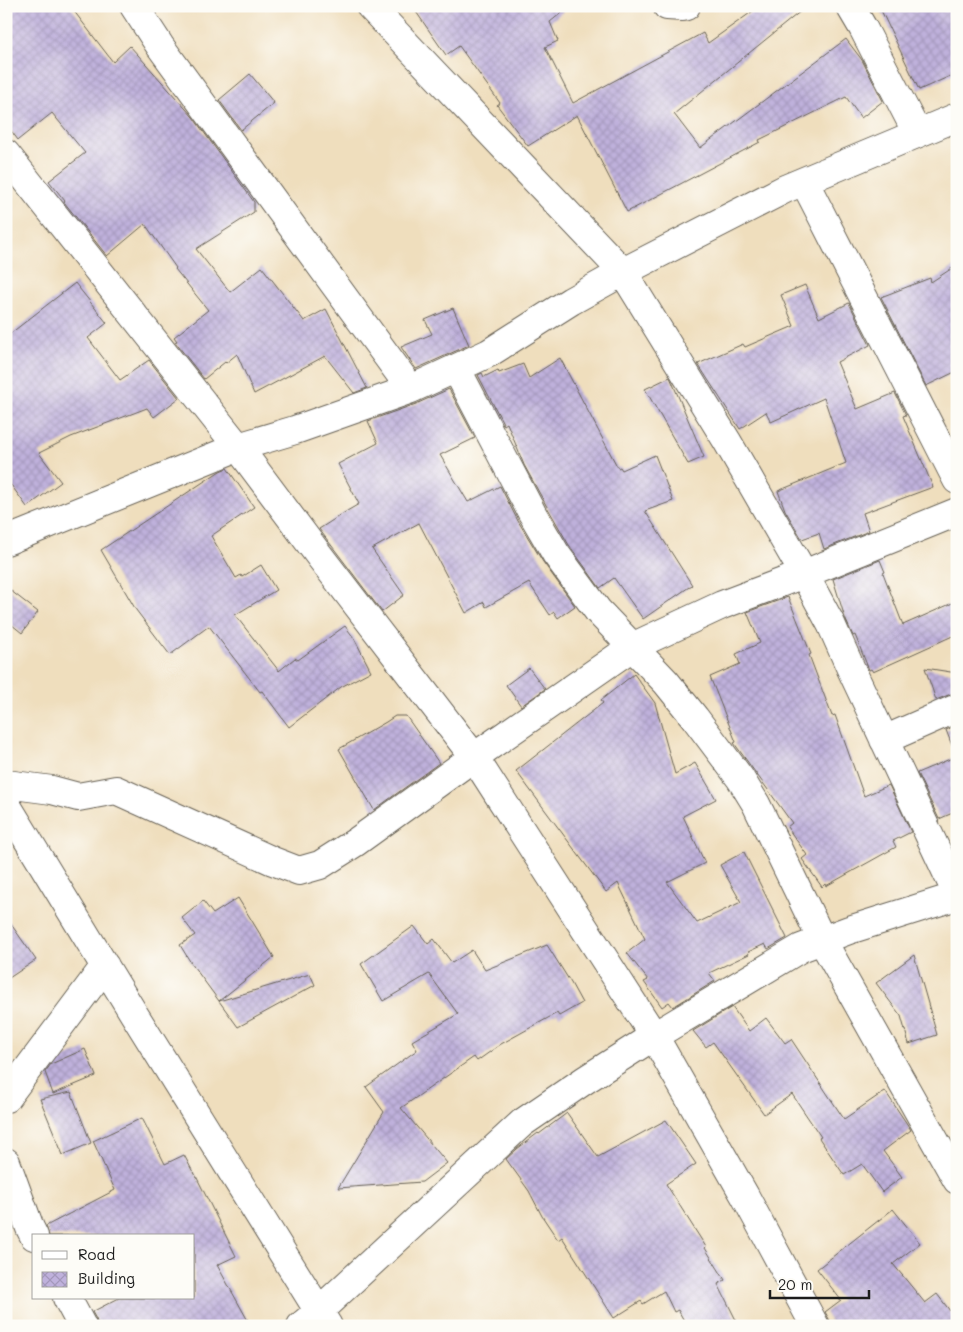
<svg xmlns="http://www.w3.org/2000/svg" width="963" height="1332" viewBox="0 0 963 1332" font-family="Mali,sans-serif">
<style>
.building{fill:url(#building-cross-hatch)}
.lines{fill:none;stroke-linecap:round;stroke-linejoin:round}
.minor-casing{stroke:#666054;stroke-width:30}
.minor{stroke:#fff;stroke-width:28}
</style>
<defs>
<pattern id="building-cross-hatch" width="8" height="8" patternUnits="userSpaceOnUse" patternTransform="scale(1.25)"><rect width="8" height="8" fill="#bfb1dc"/><path d="M0 0l8 8M0 8l8-8" fill="none" stroke="#a498bc"/></pattern>
</defs>
<rect width="100%" height="100%" fill="#fdfcf7"/>
<filter id="ink" filterUnits="userSpaceOnUse"><feTurbulence type="fractalNoise" baseFrequency=".02" numOctaves="2"/><feDisplacementMap in="SourceGraphic" scale="10" xChannelSelector="R" yChannelSelector="G"/><feConvolveMatrix kernelMatrix="1 2 1 2 8 2 1 2 1" color-interpolation-filters="sRGB"/></filter>
<filter id="wash" filterUnits="userSpaceOnUse"><feTurbulence type="fractalNoise" baseFrequency=".0096" numOctaves="4" result="noise"/><feDisplacementMap in="SourceGraphic" scale="20" xChannelSelector="R" yChannelSelector="G"/><feGaussianBlur stdDeviation="1.12" result="paint"/><feColorMatrix in="noise" values="0 0 0 0 0 0 0 0 0 0 0 0 0 0 0 0 0 1.4 0 .05"/><feComposite in="paint" operator="in"/></filter>
<g filter="url(#wash)">
<rect width="100%" height="100%" fill="#efdebd"/>
<g id="blocks">
<path class="building" d="M6,6h64l43,56 17,-16 63,71 61,85v10l-58,37 34,43 32,-25 42,54 22,-12 41,79 -13,5 -29,-37 -71,38 -17,-40 -11,9 -1,-1 -21,17 -29,-37 2,-1 -3,-4 34,-27 -33,-41 1,-1 -31,-44 -38,32 -43,-54 1,-1 -16,-20 36,-28 -33,-40 -34,27 -12,-16z
M412,6h158l-20,16 8,19 -13,6 28,56 130,-70 5,10 52,-37h47l-133,108 26,34 146,-109 16,21 21,41 -22,17 -15,-21 -87,43 1,2 -133,70 -50,-97 -49,31 -31,-41 3,-2 -41,-57 -13,9z
M879,6h78v67l-38,17z
M250,74l24,29 -33,27 -22,-30z
M957,265v106l-31,15 -45,-89 49,-19 1,4z
M75,283l32,40 -19,15 32,42 29,-20 30,38 -25,19 -7,-9 -76,29 -32,16 22,29 -34,25 -21,-29v-141z
M805,285l14,33 30,-15 21,42 -33,17 20,47 38,-16 11,22 -3,1 30,71 -70,26 6,18 -45,18 -5,-16 -17,6 -17,-29 -7,-19 68,-28 -22,-65 -53,24 -5,-10 -26,17 -42,-65 45,-20 2,3 49,-21 -13,-31z
M453,308l16,37 -53,24 -15,-22 31,-13 -7,-14z
M560,358l58,110 2,-1 2,3 33,-15 18,46 -28,10 47,74 -49,34 -29,-41 -14,10 -31,-43 -23,-40 -22,-40 -17,-42 -3,2 -26,-50 4,-2 2,4 14,-7 1,3 24,-9 6,14z
M670,377l34,80 -16,7 -43,-75z
M449,389l26,49 -35,17 28,47 32,-16 18,35 25,41 32,44 -17,12 -4,-6 -4,3 -21,-32 -43,24 -2,-5 -18,11 -47,-90 -47,26 32,46 -22,17 -63,-83 28,-18 12,-7 -21,-40 40,-21 -10,-22 48,-17z
M227,468l27,39 -43,29 25,42 5,-3 1,2 19,-12 15,25 -41,25 44,56 16,-13 3,2 47,-34 9,12 17,33 -30,16 -52,40 -27,-36 -2,1 -51,-66 -39,29 -34,-45 -35,-60 119,-79z
M880,560l5,12 -2,1 20,52 54,-24v33l-84,38 -2,-3 -2,1 -14,-35 -2,1 -8,-18 -12,-39z
M6,587l32,25 -16,21 -16,-13z
M788,597l23,57 -2,1 23,61 3,-1 29,81 25,-11 22,47 -18,9 3,6 -70,39 -1,-2 -3,3 -20,-28 5,-4 -20,-28 5,-4 -58,-80 2,-1 -26,-65 30,-13 -4,-10 24,-11 -13,-31z
M529,668l16,21 -24,17 -15,-21z
M925,668l32,5v20l-6,1 -15,6z
M634,674l21,29 20,71 20,-11 21,36 -33,17 22,47 -38,19 30,41 44,-21 -21,-37 24,-13 43,86 -19,11 -3,-5 -17,8 1,2 -40,19 6,8 -42,26 -4,-5 -7,5 -18,-25 4,-2 -21,-27 18,-14 -27,-56 -12,9 -90,-121 87,-68 -2,-3z
M395,716h11l33,47 -65,47 -35,-61 47,-27z
M957,725v22l-4,1 -7,-18z
M957,756v55l-18,8 -22,-46z
M238,898l36,59 -55,44 -28,-38 -11,-18 15,-10 -13,-17 21,-17 10,13z
M6,917l30,43 -30,20z
M414,926l14,18 6,-5 18,24 20,-13 13,20 62,-25 24,38 11,20 -23,13 -2,-3 -56,31 -24,17 -3,-4 -73,51 46,55 -25,19 -84,6 46,-76 -18,-25 51,-37 -5,-9 46,-27 -29,-40 -46,27 -22,-37z
M914,955l23,80 -28,9 -8,-28 -25,-33z
M310,974l5,11 -77,42 -19,-26z
M732,1007l17,24 17,-13 19,25 6,-4 53,80 41,-28 26,39 -28,21 19,26 -20,15 -20,-28 -18,11 -25,-37 2,-1 -29,-43 -28,20 -51,-72 -7,5 -13,-16z
M85,1049l11,27 -43,18 -8,-22 6,-8z
M71,1092l20,51 -28,12 -23,-56z
M567,1113l31,44 68,-37 30,44 -30,20 40,63 -1,1 20,32 -7,4 21,42h-52l-9,-16 -4,2 -10,-21 -21,13 -2,-3 -27,17 -52,-81 -4,3 -16,-24 -13,-25 -23,-32 11,-10 21,-16 1,1z
M142,1118l23,46 19,-9 10,19v-2l42,84 -19,9 34,61h-153l-2,-7 -4,-7 27,-14h75v-62h-145l-3,-10 69,-36 -22,-49z
M893,1209l27,34 -27,21 32,39 12,-9 20,26v6h-126l-2,-7 -4,-7 16,-12 -24,-31z"/>
</g>
</g>
<g filter="url(#ink)">
<use href="#blocks" fill-opacity="0" stroke="#666054" stroke-width="1"/>
<g class="lines">
<defs>
<path id="minor" d="M134,6l26,40 251,343
M370,6l253,266 104,169 77,133 27,50 20,45 106,225
M667,6l16,1 3,-1
M850,6l13,22 54,105
M6,154l232,293 83,111 153,199 180,279 91,160 70,130
M804,181l153,299
M456,368l76,145 24,41 42,57 68,71 29,36 45,60 16,26 66,136 135,240
M6,541l232,-94 57,-17 116,-41 78,-36 82,-52 52,-29 162,-83 172,-72
M884,740l73,-32
M6,784l46,6 26,7 38,-7 157,71 26,10 21,-6 36,-23 118,-85 158,-110 90,-42 82,-31 153,-62
M6,804l128,210 194,312
M6,1098l99,-132
M6,1162l24,66 4,8
M67,1298l15,28
M301,1326l18,-15 203,-188 63,-43 69,-44 147,-88 48,-18 108,-34"/>
</defs>
<use href="#minor" class="minor-casing"/>
<use href="#minor" class="minor"/>
</g>
</g>
<rect width="963" height="1332" fill="none" stroke="#fdfcf7" stroke-width="25"/>
<rect x="32" y="1234" width="162" height="65" fill="#fdfcf7" stroke="#a3a29f"/>
<rect x="42" y="1251" width="25" height="8" fill="#ffffff" stroke="#a3a29f"/>
<text x="78" y="1260" font-size="15" fill="#1c1c1c">Road</text>
<rect x="42" y="1272" width="25" height="15" fill="url(#building-cross-hatch)" stroke="#a3a29f"/>
<text x="78" y="1284" font-size="15" fill="#1c1c1c">Building</text>
<path d="M770 1290v8h99v-8" fill="none" stroke="#1c1c1c" stroke-width="2.5"/>
<text x="778" y="1290" font-size="15" fill="#1c1c1c" stroke="#fdfcf7" stroke-width="4" paint-order="stroke">20 m</text>
</svg>
